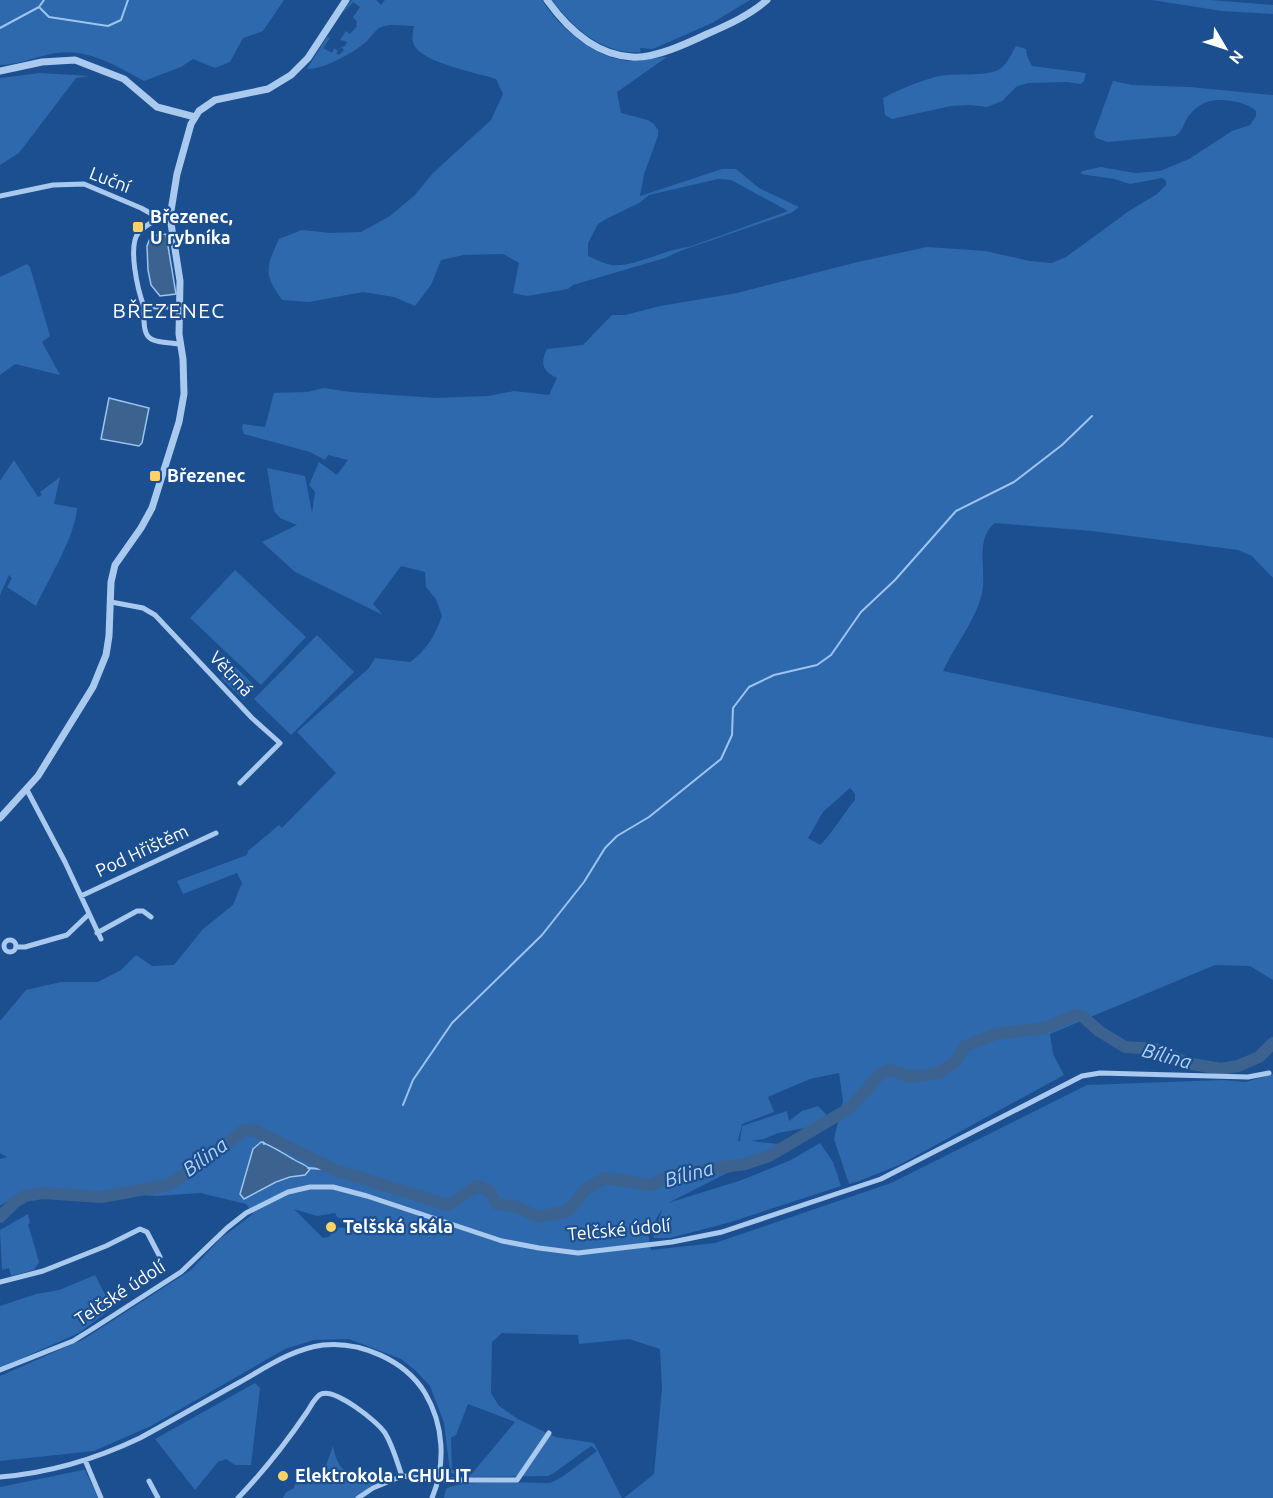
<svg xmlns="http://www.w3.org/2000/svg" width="1273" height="1498" viewBox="0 0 1273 1498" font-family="Ubuntu,sans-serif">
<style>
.green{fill:#2e69ad;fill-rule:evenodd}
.water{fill:#3c6290;stroke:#9cc4f0;stroke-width:1.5}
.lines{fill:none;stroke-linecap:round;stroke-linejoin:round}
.stream{stroke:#9cc4f0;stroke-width:2}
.river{stroke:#3c6290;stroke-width:12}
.minor{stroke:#a9c9ee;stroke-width:5}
.tertiary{stroke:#a9c9ee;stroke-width:7}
.poi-dot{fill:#ffd166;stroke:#1b4f8f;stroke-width:2}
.labels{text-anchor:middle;stroke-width:4.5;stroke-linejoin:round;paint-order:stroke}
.street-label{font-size:18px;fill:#fff;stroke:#1b4f8f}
.poi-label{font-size:18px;font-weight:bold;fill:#fff;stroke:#1b4f8f;text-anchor:start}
.water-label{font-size:20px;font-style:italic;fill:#b5d3f5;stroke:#1b4f8f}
.quarter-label{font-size:21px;letter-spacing:1.5px;fill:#fff;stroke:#1b4f8f}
</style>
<rect width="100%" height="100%" fill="#1b4f8f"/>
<path class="green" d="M0,0h284l-21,31 -20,7 -13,24 -15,6 -22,-9 -12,8 -37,14c-27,-15 -56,-33 -88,-28 -19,3 -37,12 -56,12z
M352,0h24l5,5 4,-5h157c17,28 57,62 92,61 11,0 22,-4 33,-4l-50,35 4,21 27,7 6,4 4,6v6l-14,38 -4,22 82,-27h14l23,19 40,19 -8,6 -111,38 -15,7 -92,27 -5,4 -41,7 -14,-3 6,-30 -16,-9 -39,1 -23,5 -10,25 -16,21 -21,-9 -31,-5 -54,10 -27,-2c-19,-26 -16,-33 -3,-61l23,-9 29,3 30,-1 29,-16 25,-21 18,-22 58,-53 12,-26 -7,-15c-19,-6 -73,-16 -82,-34 -3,-6 -1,-13 0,-19 -10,0 -23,-3 -33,1 -6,3 -10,10 -14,14 -12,11 -44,29 -60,28l20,-32 3,1 -7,10 9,5 2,-5 4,3 -2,2 3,2 5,-5 -3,-3 4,-1 2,-4 -7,-2 6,-9 4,3 7,-8 -1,-2 1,-2 -4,-5 7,-10 -7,-5 -8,9 -2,1zM718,179l13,1 57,31 -99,36c-25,2 -55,21 -78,18 -8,-2 -16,-6 -23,-9v-13l10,-19 8,-5 33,-16 10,-8z
M552,0h198l-38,23 -59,26 -13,-1 1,4c-38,3 -68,-24 -89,-52z
M1152,0h58l63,5v9l-51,-3z
M1016,46l10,3 1,7 5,10 54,7 -2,8 -3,3 -14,-2 -38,1 -12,3 -15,15 -15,6 -17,-2 -19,1 -59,13 -7,-4 -2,-17c17,-9 37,-17 56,-22 18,-4 46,2 61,-7 7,-5 12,-16 16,-23z
M40,73l50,3 -14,2 -57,75 -19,12v-87z
M1113,81l19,4 58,2 83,8v483l-21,-22 -14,-6 -146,-19 -97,-8c-21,17 -8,46 -13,70 -4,23 -29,56 -39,78l247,52 83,15v242l-23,-14 -35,-1 -165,69 3,20 11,21 -165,90 -40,16 -10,3 -15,-45 9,-38 -4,-28 -29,6 -42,18 6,15 -32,12 -4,17h2l2,-15 45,-15 2,10 13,-10 16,-5 10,10 -23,12 -27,5 -14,6 -13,2 27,3 -33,20 -77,39 71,-22 52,-21 29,-17 13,19 8,24 -110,36 -61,16h-17l9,-29 -14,24 3,17 64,-7 176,-60 196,-98 137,-5 22,2 27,-8v424h-649l30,-24 8,-86 -2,-39 -31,-10 -50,5 -1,-9 -76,-2 -10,9 -1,51 8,13 19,13 37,18 39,6 28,55h-178l2,-9c13,-10 83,-6 104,-6l12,-6 35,-26 -6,-5 -37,27 -6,3 -79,1 46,-55 -47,-18 -12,31 -5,3 1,32 6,1 -1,6 -7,-5 -6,-49 -14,-37 -14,-15 -15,-12 -52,-20 -35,1 -29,9 -134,77 -57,25 -94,10v-85l84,-37 107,-69 29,-31 33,-25 -7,-10 -46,-11 -43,3 -121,-8 -24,10 -12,8v-47l7,-2 -7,-4v-132l26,-31 35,-8h37l23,-12 15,-15 16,11 22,-1 29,-36 30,-24 9,-22 -5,-10 -54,21 -6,-13 70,-26 1,-4 31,-26 3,3 54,-55 -39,-41 72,-64 6,-10 35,4c17,-12 25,-27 32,-46l-6,-17 -10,-12 -1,-15 -24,-6 -28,38 10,11 -88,-43 -33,-30 35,-17 -17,-7 -6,-7 -7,-43 38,8 7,37 3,-21 -6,-7 10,-23 18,13 11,-15 -20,-5 -3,5 -15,-8 -66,-18 -2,-6 1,-4 22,3 9,-34 33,-1 17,-4 26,4 86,6 52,-2 26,-5 35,4 8,-17c-15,-7 -17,-15 -10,-29l36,-4 29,-30h13l35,-9 77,-13 121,-31 69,-15 58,4 45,10 22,2 14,-6 63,-46 28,-17 9,-9v-4l-4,-3 -32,6 -16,-5 -33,-5 1,-3 19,-4 34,6 25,-2 29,-12 43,-28 18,-6 6,-9v-5c-9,-9 -33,-13 -45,-10 -7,1 -16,7 -20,12 -7,7 -7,18 -16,23l-68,6 -11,-4 -2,-5zM850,788l5,6v6c-8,9 -28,40 -35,45l-12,-7 15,-26zM272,1145l22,15 14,6 -3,9c-22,3 -38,12 -56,22zM294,1209l23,7 18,-3 2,4 9,4 4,4 -5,3 -9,-1 -7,10 -6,1z
M27,264l3,3 20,69 -8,6 18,33 -45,-11 -15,11v-98z
M14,460l24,37 4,-2 -2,-3 20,-15 -6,27 23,4c-2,29 -28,70 -41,98l-29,-19 5,-9 -3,-3 -9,20v-114z
M235,570l71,67 -45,48 -71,-67z
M317,635l37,37 -63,63 -37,-36z
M233,665l23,22 -12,13 -23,-22z
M28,1214l2,9 -2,1 11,38 -5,8 -23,6 -2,-8 -7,2 -2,-40z
M95,1275l17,33 -33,25 -79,35v-62l36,-12 23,-4z
M255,1383l5,5 -9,77h-16l-9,-6 -8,3 -23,28 -40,-51z
M333,1446c5,25 11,25 34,33l18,-7 -9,10 -20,16h-73l3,-6 8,-4 2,-8 28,-9z
M83,1470h2l13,28h-98v-11z"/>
<path class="water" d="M166,234l10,60 -16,2 -9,-11 -3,-15 -1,-24 4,-10z
M109,398l40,10 -7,35 -3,3 -38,-7z
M261,1142c12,4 21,11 32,17 6,4 12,5 17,10l-5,6 -15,2 -14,5 -32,17 -4,-5 13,-45z"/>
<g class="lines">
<path class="stream" d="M39,7l5,-7
M0,28l39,-21 10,10 59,9 13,-6 7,-20
M403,1105l10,-25 39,-57 90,-88 42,-53 21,-34 12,-12 32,-19 72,-58 11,-24 1,-27 16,-21 25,-12 43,-10 14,-10 30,-43 34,-32 61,-69 58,-29 48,-37 30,-29
M262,1134l2,10
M308,1168l27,2"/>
<path class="river" d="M0,1217l14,-14 11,-7 17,-3 59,4 67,-12 22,-14 54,-41 12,1 79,39 113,35 29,-19 12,5 8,13 20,3 21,10 27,-5 5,-3 15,-19 20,-12 46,7 20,-10 74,-11 24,-8 81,-48 30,-34 9,-4 22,7 28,-4 17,-12 9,-15 31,-12 48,-6 31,-13 7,1 17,15 26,16 30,2 32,14 34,6 17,-3 21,-9 14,-14"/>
<path class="minor" d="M0,196l53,-11 31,-1 57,24 18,10 11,-1
M159,218c-6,4 -15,8 -20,14 -12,13 -1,59 5,75h35
M144,307c-1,35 3,34 36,37
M111,602l32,6 12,7 97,103 28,25 -40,40
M27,790l38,72 36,77
M81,896l135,-63
M97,933l40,-22h6l8,6
M4 946a6 6 0 1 1 12 0a6 6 0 1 1-12 0Z
M16,947h9l42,-12 22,-21
M0,1282l43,-11 63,-25 34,-17 7,3 13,25
M0,1370l73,-29 24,-15 84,-54 46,-44 19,-15 42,-21 22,-5h23l34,9 135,45 37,7 39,5 94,-11 50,-10 159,-53 201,-103 18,-3 148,4 21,-4
M85,1460l16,38
M0,1477c49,-4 96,-18 140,-39 33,-18 66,-37 100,-56 25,-14 52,-33 83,-37 37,-4 82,15 102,48 19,32 21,71 7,105
M149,1481l9,17
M238,1498c26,-27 48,-55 69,-86 4,-6 8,-15 14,-18 14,-6 56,27 64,39 8,13 12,29 17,43l37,4h78l32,-47
M358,1498l15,-10 29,-12"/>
<path class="tertiary" d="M547,0c20,28 49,55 85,57 22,2 56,-14 75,-23 21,-9 43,-19 60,-34
M0,71l42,-9 33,-2 49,19 33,28 38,10
M0,818l38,-42 55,-89 13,-32 3,-19 2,-54 4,-17 26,-37 11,-20 27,-86 5,-28 -1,-35 -4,-25 1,-53 -10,-64 7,-43 14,-50 8,-13 16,-11 53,-11 23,-14 17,-17 38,-58"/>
</g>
<g class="poi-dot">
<rect x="132" y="221" width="12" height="12" rx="3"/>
<rect x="149" y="470" width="12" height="12" rx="3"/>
<circle cx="331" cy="1227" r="6"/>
<circle cx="283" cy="1476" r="6"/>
</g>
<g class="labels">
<g class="street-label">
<text transform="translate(110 180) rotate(21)" y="6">Luční</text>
<text transform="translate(231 674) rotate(47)" y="6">Větrná</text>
<text transform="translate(142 851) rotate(-25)" y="6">Pod Hřištěm</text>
<text transform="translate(619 1230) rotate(-5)" y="6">Telčské údolí</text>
<text transform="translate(120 1293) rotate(-33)" y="6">Telčské údolí</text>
</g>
<g class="poi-label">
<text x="150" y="223">Březenec,<tspan x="150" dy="21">U rybníka</tspan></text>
<text x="167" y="482">Březenec</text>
<text x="343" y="1233">Telšská skála</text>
<text x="295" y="1482">Elektrokola - CHULIT</text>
</g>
<g class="water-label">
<text transform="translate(1167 1056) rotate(15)" y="7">Bílina</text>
<text transform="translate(205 1157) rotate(-36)" y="7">Bílina</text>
<text transform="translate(689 1174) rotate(-15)" y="7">Bílina</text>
</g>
<g class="quarter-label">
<text x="169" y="318">BŘEZENEC</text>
</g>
</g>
<g transform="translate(1225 48) rotate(129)" stroke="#1b4f8f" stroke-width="4.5" paint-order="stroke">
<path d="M0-4.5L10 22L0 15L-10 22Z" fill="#ffffff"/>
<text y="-9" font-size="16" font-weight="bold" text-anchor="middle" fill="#ffffff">N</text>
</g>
</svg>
